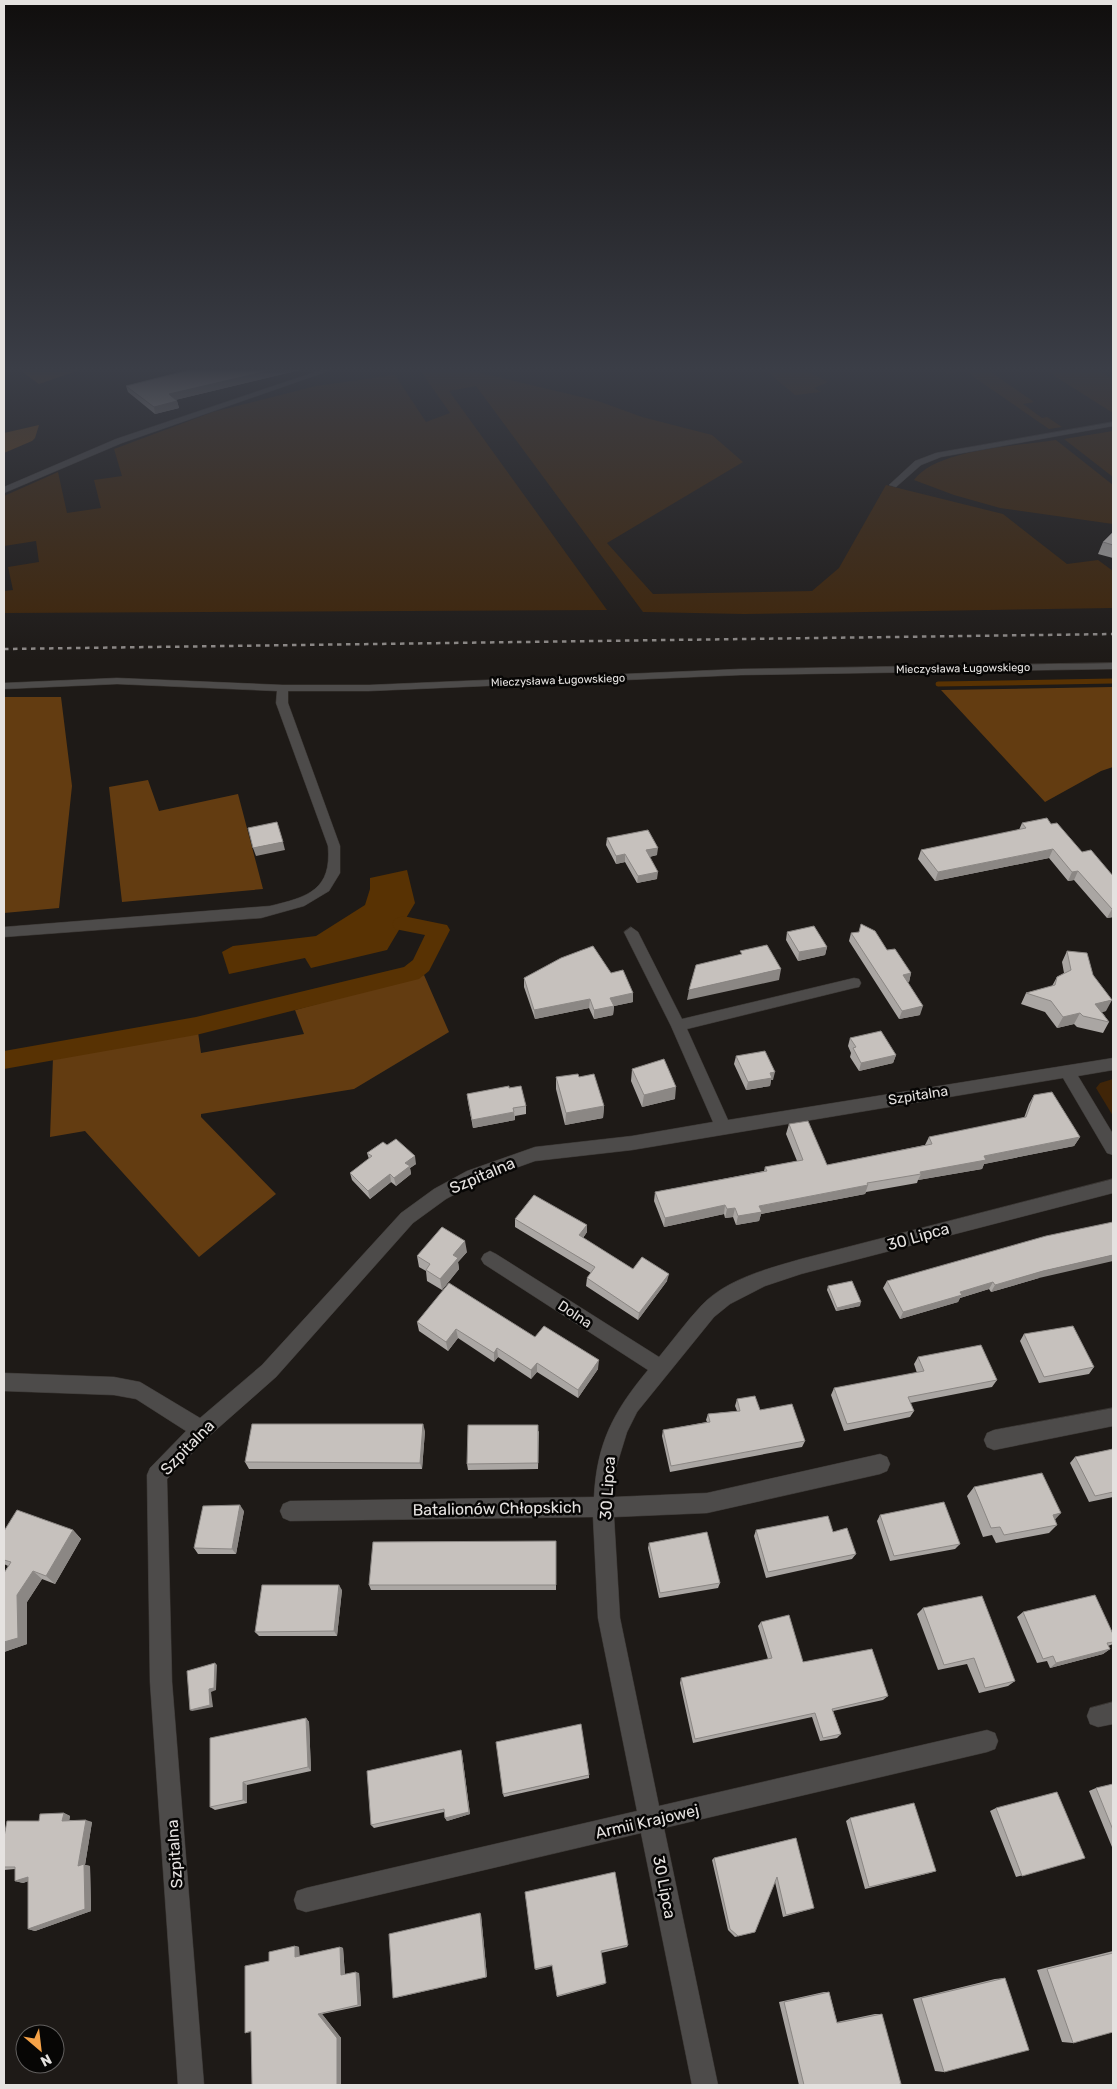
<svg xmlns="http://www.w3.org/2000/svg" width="1117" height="2089" viewBox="0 0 1117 2089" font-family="Rubik,sans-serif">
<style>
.green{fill:#402508}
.forest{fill:#633c11}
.water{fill:#583203}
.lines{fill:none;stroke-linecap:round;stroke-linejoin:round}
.stream{stroke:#583203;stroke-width:5}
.canal{fill:#583203;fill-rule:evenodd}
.street-casing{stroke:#3a3633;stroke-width:1}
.street{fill:#4d4b4a;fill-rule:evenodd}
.rail{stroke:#8e8a88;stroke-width:2.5;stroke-dasharray:4.5 4.5;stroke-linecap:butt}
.wall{fill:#aaa6a3}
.shaded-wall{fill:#8b8784}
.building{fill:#c6c1bd;stroke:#8b8784}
.labels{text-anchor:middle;stroke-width:5;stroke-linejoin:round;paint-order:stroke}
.far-street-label{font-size:11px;fill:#e5e2e0;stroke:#070605}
.street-label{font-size:14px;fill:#e5e2e0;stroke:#070605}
.near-street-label{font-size:16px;fill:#e5e2e0;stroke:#070605}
</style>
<rect width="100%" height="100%" fill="#1e1a17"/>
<path class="green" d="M460,368l138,33 44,16 70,18 31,27 -136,81 46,51 159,-3 27,-23 47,-83 117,29 64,50 31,-4 15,11v37l-369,6 -101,-2 -167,-226 -27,5 158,219 -603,3v-22l9,-1 -5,-23 31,-5 -3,-21 -32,5v-50l54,-24 9,41 34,-5 -7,-28 28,-4 -8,-27 99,-37 103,-26 79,-11 31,47 24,-9 -30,-43z
M763,368h37l28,14 -14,6 7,4 -26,3z
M940,368l8,3 37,-3 49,34 -11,2 19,14 5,-1 15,10 -13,2 -84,-58 -17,3z
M1042,368h52l19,11v34z
M1113,431v46l-49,-38z
M1056,440l57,45v39l-113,-16 -46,-13 -40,-15c22,-31 104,-34 142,-40z
M1113,1079v37l-17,-28 4,-5z"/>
<path class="forest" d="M17,368h69l-47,16z
M39,425l-4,13 -3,3 -28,12v-20z
M1113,687v80l-12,4 -56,31 -104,-112z
M4,697h57l11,89 -13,122 -55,5z
M148,780l11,31 79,-17 25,95 -141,13 -13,-115z
M424,975l25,57 -95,57 -153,25v3l75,77 -77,63 -114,-126 -35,6 3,-79 145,-26 3,21 103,-19 -9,-24z"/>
<path class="water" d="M407,870l8,33 -28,47 -76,18 -6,-10 -76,16 -7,-22 11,-6 83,-10 49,-31 5,-16v-11z"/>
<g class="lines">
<path class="stream" d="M938,684l175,-3"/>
<path class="canal" d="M403,916l44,9 3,5 -21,41 -10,8 -223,56 -192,34v-18l192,-34 208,-50 9,-7 12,-25 -30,-6 -3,-5 3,-5z"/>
<defs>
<path id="street" d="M327,368h10l-215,75 -118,50v-6l112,-48z
M1113,422v4l-172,31 -20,8 -25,22 -7,-2 26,-24 21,-8z
M1113,663v6l-372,6 -372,16h-81v12l52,143v27l-11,18 -25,15 -43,12 -257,19v-10l266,-21c38,-9 62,-16 58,-60l-52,-143 1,-12 -160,-7 -113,5v-6l113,-5 166,7h86l372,-16z
M631,927l7,5 44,87 172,-41 5,1 2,4 -2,4 -5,1 -167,41 41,91 385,-62v12l-35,6 35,58v21l-6,-2 -44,-75 -431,72 -97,11 -56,20 -33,18 -33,24 -137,154 -68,60 -41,42 5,203 32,403h-26l-28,-403 -3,-207 3,-7 36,-37 -50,-32 -22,-4 -110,-4v-18l110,4 26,5 60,36 62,-53 139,-152 33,-24 33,-18 68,-24 97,-11 81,-14 -42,-96 -47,-94z
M1113,1179v14l-312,81 -36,12 -35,18 -16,13 -77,95 -10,20 -12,39 -1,26 93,-4 173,-39 7,3 3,7 -3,7 -7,3 -173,39 -93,4 6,101 39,188 328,-76 8,3 3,8 -3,8 -8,3 -323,76 54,257h-26l-51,-252 -335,79 -9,-3 -3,-9 3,-9 9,-3 331,-77 -39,-193 -5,-101 -303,4 -7,-3 -3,-7 3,-7 7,-3 304,-4c3,-54 19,-85 54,-127l-164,-106 -3,-5 3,-5 6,-3 6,3 163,103c14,-17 27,-35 42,-51 25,-27 66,-37 100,-47z
M1113,1408v18l-119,24 -7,-3 -3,-7 3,-7 7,-3z
M1113,1702v22l-15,3 -8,-3 -3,-8 3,-8z"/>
</defs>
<use href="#street" class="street-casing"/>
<use href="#street" class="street"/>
<path class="rail" d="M4,649l1109,-15"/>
</g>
<path class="wall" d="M197,368h111l-133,32 2,1 2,7 -24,6 -27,-22 -2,-6z
M1113,532v26l-15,-4 5,-12z
M1022,823l29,1 31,28 31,24v41l-6,1 -33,-38 -6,1 -19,-23 -114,23 -17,-22 3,-9 98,-20z
M607,838l50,17 -8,2 8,22 -20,4 -12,-21 -9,2 -10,-19z
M787,932l40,15 -2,8 -27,6 -12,-21z
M851,933l36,17 24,23 -2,9h-1l12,33 -21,4 -50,-78z
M1067,951l26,24 13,36 -4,1 7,10 -6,11 -26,-6 -3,-3 -17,4 -12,-16 -24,-8 5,-11 26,-7 5,-9 7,-4 -2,-11z
M611,973l22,20v9l-19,4 -1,9 -19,4 -5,-11 -54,11 -11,-32v-9z
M850,1038l46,17 -3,8 -34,8 -9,-14 1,-4 -3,-7z
M736,1056l37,24h-2l-1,6 -24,4 -12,-26z
M632,1069l43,30 -33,8 -11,-26z
M556,1077h23l25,29 -1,12 -38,7 -9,-36z
M509,1088l17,18v8l-11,2v4l-42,8 -5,-26 -1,-8z
M1034,1095l46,42 -6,9 -90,18 -2,5 -64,11 -1,3 -51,9 -1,2 -104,20 -2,7 -23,4 -3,-8 -8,1 -1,-4 -60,13 -10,-26 1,-9 109,-21 1,-4 32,-6 -11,-27 3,-10 38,41 98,-20 4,-8 95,-19 5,-14z
M387,1145l29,19 -6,4 1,6 -15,12 -5,-4 -21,17 -18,-19 -2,-7 19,-14 -2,-6z
M515,1219l72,13 -4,6 50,31 34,12 -29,39 -52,-34 1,-8 4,-5 -76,-46z
M467,1252l-9,10 1,7 -17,21 -15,-9 -1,-10 -7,-4 -2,-11z
M1039,1278l-48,14 -2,-3 -29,9 -2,4 -58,17 -17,-31 4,-7z
M828,1286l32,20 -24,5 -9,-21z
M417,1322l118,15 63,32 -20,29 -41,-26 -6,7 -33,-22 -4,5 -36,-24 -10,13 -29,-20z
M1024,1334l70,33 -5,7 -50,9 -19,-42z
M918,1357l79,23 -5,7 -82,16 4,8 -4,6 -66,14 -13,-36 3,-7 83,-15 -3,-9z
M737,1399l23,11 45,31 -3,6 -132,25 -8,-36 1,-6 44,-8 -1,-2 2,-6 29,-3 -2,-5z
M425,1431l-3,38h-173l-4,-7z
M539,1431l-1,38 -70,1 -1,-6z
M1113,1449v48l-24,5 -19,-39 5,-6z
M974,1487l81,33 2,5 -8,8 -53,10 -4,-8 -9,2 -16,-41z
M244,1511l-8,43h-38l-4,-6z
M880,1515l80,29 -5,5 -65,12 -13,-40z
M73,1530l8,9 -26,45 -13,-5 -15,23v42l-23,8v-79l4,-7 -4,-2v-33z
M756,1530l77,2 23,22 -4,5 -86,19 -12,-42z
M556,1541v49h-185l-2,-5z
M649,1543l71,40 -2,5 -59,10 -11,-50z
M342,1590l-5,46h-78l-4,-4z
M923,1608l92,73 -7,5 -29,7 -12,-29 -29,6 -21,-56z
M1023,1612l90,22v10l-5,2 2,3 -7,5 -53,14 -3,-7 -10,2 -20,-46z
M761,1622l42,40 85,34 -5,4 -50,11 8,23 -4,4 -17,3 -8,-24 -119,26 -13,-60 1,-5 87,-19 -10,-33z
M306,1718l3,4 2,49 -64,14v18l-32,7 -5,-3z
M461,1750l1,4 8,60 -23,7 -2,-3 -1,-6 -70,16 -3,-3z
M589,1775v3l-85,19 -1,-3z
M1113,1784v63h-1l-23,-56 7,-3z
M996,1808l89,50 -69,19 -26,-66z
M64,1813l6,3 -1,4 23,2 -7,43 5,1 1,45 -56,20 -7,-2v-48l-5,2 -8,-2v-12l-11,1v-33l35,-16z
M850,1818l86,53 -6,2 -65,16 -19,-68z
M796,1838l15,71 -28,8 -8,-35 -20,50 -20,5 -7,-7 -16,-70 2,-2z
M525,1892l103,53 -1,2 -26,6 4,31 -48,13 -5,-31 -16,4 -1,-1z
M480,1913l1,2 6,62 -92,21h-2z
M295,1946l4,1v9l41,-9 3,1 2,27 14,-2 2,33 -39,8 19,24v46l-90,-52 -6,1 24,-72z
M1113,1951v81l-40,11 -11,-1 -25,-72z
M1005,1978l-61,94 -9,-1 -22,-72 82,-20z
M824,1992h5l8,30 38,-8h7l14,71h-97l-20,-83z"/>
<path class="shaded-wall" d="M281,368h27l-137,33 -2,-7z
M177,401l2,7 -24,6 -1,-7z
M283,842l2,8 -29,6 -3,-8z
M658,848l-1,7 -12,3 1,-8z
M1053,849l-4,9 -114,23 3,-9z
M625,854v8l-9,2v-8z
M1078,871l-4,9 -6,1 4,-9z
M658,872l-1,7 -20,4 1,-7z
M1112,909h1v8l-6,1z
M827,947l-2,8 -27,6 1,-9z
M781,969l-2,11 -92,20 2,-10z
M911,973l-2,9 -8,2 2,-9z
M633,993v9l-19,4 -1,9 -19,4v-9l16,-12z
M590,999l-1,9 -54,11 -1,-9z
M1112,1000l-6,11 -17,4 6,-11z
M923,1006l-3,9 -21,4 3,-8z
M1080,1013l-6,11 -17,4 6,-11z
M896,1055l-3,8 -34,8 2,-8z
M775,1072l-2,8h-2l-1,6 -24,4 2,-8 22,-9z
M676,1087l-1,12 -33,8 2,-12z
M604,1106l-1,12 -38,7 1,-12z
M514,1112l1,8 -42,8 -1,-8z
M1080,1137l-6,9 -90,18 -2,5 -64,11 3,-6 -1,-2 64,-16z
M415,1156l1,8 -6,4 1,6 -15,12 -2,-8 11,-15z
M390,1174l1,8 -21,17 -2,-8z
M868,1185l-3,9 -104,20 -2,7 -23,4 2,-9 21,-10z
M725,1205l-1,9 -60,13 1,-9z
M735,1208l-2,9 -8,1 2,-9z
M587,1225v7l-8,11v-8z
M465,1241l2,11 -9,10 1,7 -17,21 -2,-11 13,-24z
M1113,1255v6l-74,17 -48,14 4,-7 48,-14z
M669,1274l-2,7 -29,39 1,-7z
M993,1282l-4,7 -29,9 -2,4 -58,17 3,-7 57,-20z
M861,1302l-1,4 -24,5 1,-3z
M456,1329l2,9 -10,13 -2,-9z
M497,1348l1,9 -4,5v-9z
M599,1360l-1,9 -20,29v-8z
M537,1363v9l-6,7v-9z
M423,1424l2,7 -3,38 -2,-6z
M240,1505l4,6 -8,43 -4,-5z
M1061,1513l-8,9v-7z
M73,1530l8,9 -26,45 -9,-8z
M33,1571l9,8 -15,23v42l-23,8v-10l13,-47z
M339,1585l3,5 -5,46 -3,-5z
M1110,1649l-7,5 -53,14 6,-5z
M215,1663l2,2 -1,25 -5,2 2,15 -21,4 -2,-1 19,-21z
M306,1718l3,4 2,49 -3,-4z
M461,1750l1,4 8,60 -23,7 -2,-3z
M243,1782l4,3v18l-4,-3z
M64,1813l6,3 -1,7 -7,-2z
M86,1820l6,2 -7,43 5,1 1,45 -56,20 -7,-2 50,-63z
M28,1877l7,2 -12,4 -8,-2z
M480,1913l1,2 6,62h-1z
M295,1946l4,1 1,11 -5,-1z
M340,1947l3,1 2,28 -4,-1z
M356,1972l3,1 2,33 -3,-1z
M318,2014h4l19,24v46l-4,1z"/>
<path class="building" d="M197,368h84l-112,26 8,7 -23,6 -28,-21z
M1113,532v13l-10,-3z
M1047,818l4,6 6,-1 25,29 9,-2 22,26v33h-1l-34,-38 -6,1 -19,-23 -115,23 -17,-22 105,-22 -4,-5z
M277,822l6,20 -30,6 -5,-20z
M648,830l10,18 -12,2 12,22 -20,4 -13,-22 -9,2 -9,-18z
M861,924l14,7 12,19 8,-1 16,24 -8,2 20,31 -21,5 -51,-78 8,-1z
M814,926l13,21 -28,5 -12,-20z
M767,945l14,24 -92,21 7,-25 46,-11 -2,-3z
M593,946l18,27 12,-3 10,23 -23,5 4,8 -20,4 -4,-11 -56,11 -10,-32 37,-20z
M1067,951l20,2 6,22 19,25 -17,4 14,18 -26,-6 -3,-3 -17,4 -12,-16 -25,-8 29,-8 2,-8 14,-7z
M881,1031l15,24 -35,8 -8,-15 3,-1 -6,-9z
M765,1051l10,21 -5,1 2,5 -24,4 -12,-26z
M664,1059l12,28 -32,8 -12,-26z
M578,1074l1,3 15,-3 10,32 -38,7 -10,-36z
M509,1086v2l12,-2 5,20 -13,2 1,4 -42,8 -5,-26z
M1052,1092l28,45 -96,19 2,4 -66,12 1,2 -54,9 1,2 -109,21 3,6 -24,4 -3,-8 -8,1 -2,-4 -60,13 -10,-26 112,-21 -2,-4 38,-7 -14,-36 19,-3 19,44 105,-21 -3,-7 97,-20 8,-22z
M396,1139l19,17 -10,7 5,3 -16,12 -4,-4 -22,17 -18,-18 22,-17 -5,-3 16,-11 4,3z
M534,1195l53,30 -8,10 54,34 9,-12 27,17 -30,39 -52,-35 8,-11 -80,-48z
M1113,1222v33l-70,16 -48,14 -2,-3 -33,10 2,3 -59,17 -16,-31 159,-45z
M442,1227l23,14 -12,14 5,3 -18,21 -14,-9 4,-6 -13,-8z
M852,1281l9,21 -24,6 -9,-22z
M449,1283l86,54 9,-11 55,34 -21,30 -41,-27 -6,7 -34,-22 -3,5 -38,-24 -10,13 -29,-20z
M1073,1326l21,41 -50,10 -20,-43z
M981,1345l16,35 -89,17 6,14 -67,13 -13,-36 90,-17 -6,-14z
M755,1396l5,14 32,-6 13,37 -134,25 -8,-36 47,-8 -2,-8 32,-3 -3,-12z
M252,1424h171l-3,39 -175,-1z
M468,1425h70v38l-71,1z
M1113,1449v43l-18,4 -20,-39z
M1042,1473l19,40 -8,2 4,10 -53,10 -4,-8 -9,1 -17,-41z
M944,1502l16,42 -66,12 -14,-41z
M240,1505l-8,44 -38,-1 9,-42z
M17,1510l56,20 -27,46 -13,-5 -16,24 1,43 -14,4v-69l7,-11 -7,-2v-29z
M828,1516l5,16 14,-4 9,26 -88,18 -12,-42z
M707,1532l13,51 -60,10 -11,-50z
M556,1541v44h-187l4,-43z
M262,1585h77l-5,46 -79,1z
M1095,1595l18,39v8l-6,1 3,6 -54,14 -3,-7 -10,3 -20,-47z
M982,1596l33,85 -30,7 -11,-30 -30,7 -21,-57z
M789,1615l14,47 69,-13 16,47 -56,13 9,25 -18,4 -8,-25 -120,26 -14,-61 91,-20 -11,-36z
M215,1663l-1,25 -5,1 1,16 -20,5 -3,-39z
M306,1718l2,49 -65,15v18l-33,7v-69z
M581,1724l8,51 -86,19 -7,-52z
M461,1750l8,62 -24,6 -1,-9 -73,16 -4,-54z
M1113,1784v46l-17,-42z
M1057,1792l28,66 -63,18 -26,-68z
M914,1803l22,68 -67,16 -19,-69z
M64,1813l-2,8 24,-1 -8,46 6,-2 1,45 -57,20v-52l-13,4v-14h-11v-30l3,-16h32l1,-7z
M796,1838l18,70 -28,7 -9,-38 -22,55 -17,4 -8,-7 -16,-71z
M615,1872l13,73 -27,6 5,32 -49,13 -5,-31 -17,4 -10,-77z
M480,1913l6,64 -93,21 -4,-64z
M295,1946v11l45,-10 1,28 15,-3 2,33 -40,9 19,24v47h-85l-1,-54 -6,2v-67l24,-5v-9z
M1113,1953v79l-40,11 -26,-74z
M1005,1978l24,72 -85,22 -23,-74z
M829,1992l8,31 45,-9 19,70 -5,1h-92l-20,-83z"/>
<linearGradient id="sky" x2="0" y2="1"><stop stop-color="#100e0d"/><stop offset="0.56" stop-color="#3b3e47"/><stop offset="1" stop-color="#3b3e47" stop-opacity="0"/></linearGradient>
<rect width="1117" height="660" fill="url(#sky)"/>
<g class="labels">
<g class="far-street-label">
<text transform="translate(963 668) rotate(-1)" y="4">Mieczysława Ługowskiego</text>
<text transform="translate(558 680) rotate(-2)" y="4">Mieczysława Ługowskiego</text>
</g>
<g class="street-label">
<text transform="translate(918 1095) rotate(-9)" y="5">Szpitalna</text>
<text transform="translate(575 1314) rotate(33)" y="5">Dolna</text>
</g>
<g class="near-street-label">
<text transform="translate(482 1175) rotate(-23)" y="6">Szpitalna</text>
<text transform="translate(918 1236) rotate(-16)" y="6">30 Lipca</text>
<text transform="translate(187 1447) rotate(-46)" y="6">Szpitalna</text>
<text transform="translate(607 1488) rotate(-86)" y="6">30 Lipca</text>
<text transform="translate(497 1508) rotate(-1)" y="6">Batalionów Chłopskich</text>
<text transform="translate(647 1821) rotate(-13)" y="6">Armii Krajowej</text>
<text transform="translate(174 1854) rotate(-94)" y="6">Szpitalna</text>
<text transform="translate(665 1887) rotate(79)" y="6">30 Lipca</text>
</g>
</g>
<rect width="1117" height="2089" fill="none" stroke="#e5e2e0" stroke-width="10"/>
<g transform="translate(40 2049) rotate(152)"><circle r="24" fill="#070605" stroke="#605e5d"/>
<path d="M0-4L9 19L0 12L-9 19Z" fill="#f6a248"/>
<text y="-8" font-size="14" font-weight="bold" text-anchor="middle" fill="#e5e2e0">N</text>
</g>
</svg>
